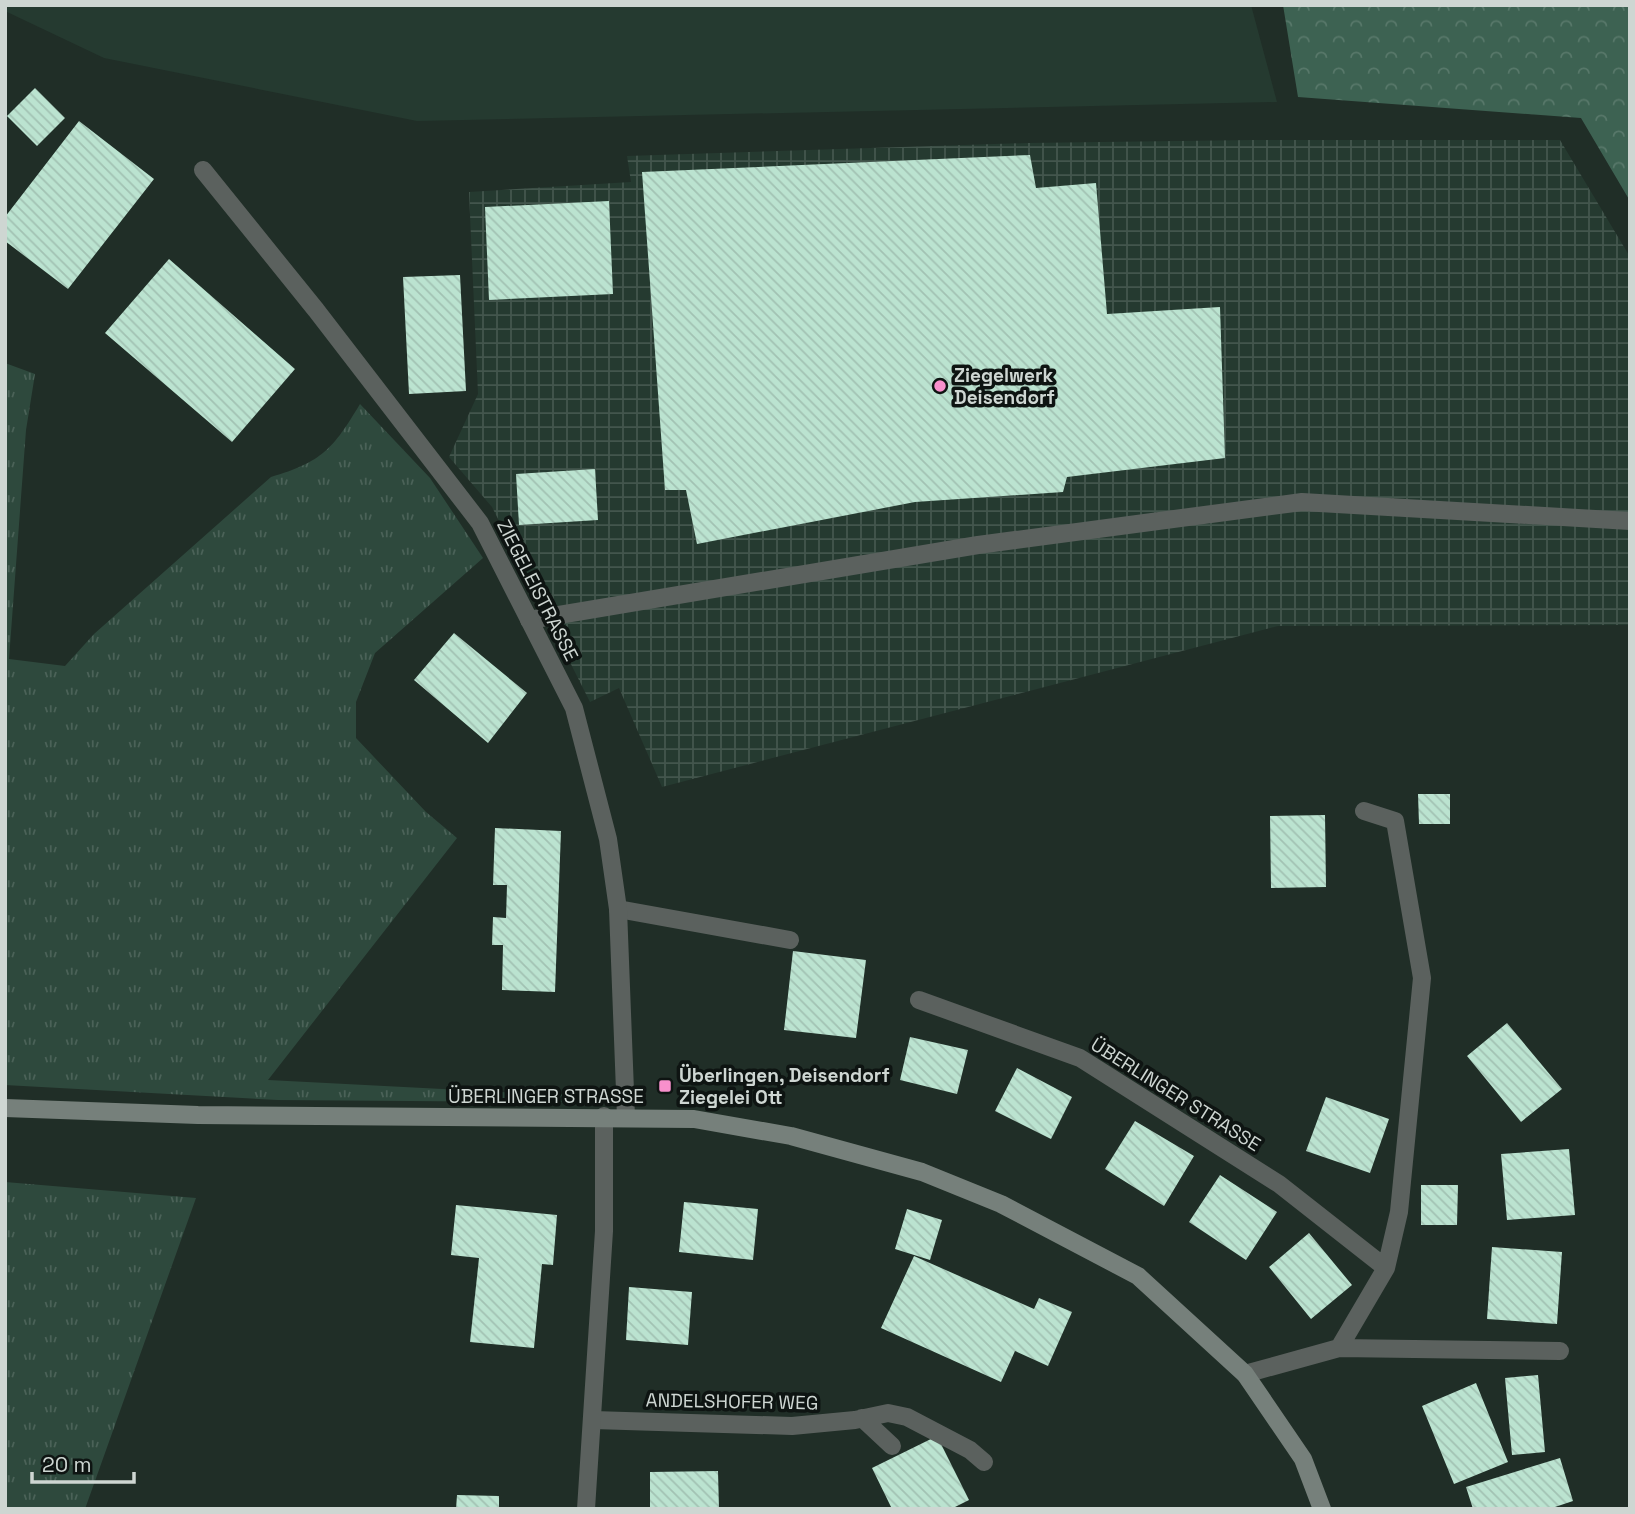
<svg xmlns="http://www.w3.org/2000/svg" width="1635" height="1514" viewBox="0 0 1635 1514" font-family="'Space Grotesk',sans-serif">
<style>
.built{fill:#253a30}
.industrial{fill:url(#industrial-grid)}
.grass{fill:url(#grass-tufts)}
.forest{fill:url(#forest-crowns)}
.building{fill:url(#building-back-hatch)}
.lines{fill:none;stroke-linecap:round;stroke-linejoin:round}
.lane{stroke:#5b615e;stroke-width:18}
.street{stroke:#5b615e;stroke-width:18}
.secondary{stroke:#76807b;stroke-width:18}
.poi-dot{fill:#f890cc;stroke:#0e1412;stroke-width:2.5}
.labels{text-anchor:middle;stroke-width:7;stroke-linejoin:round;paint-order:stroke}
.poi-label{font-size:19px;font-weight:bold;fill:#ced6d2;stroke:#0e1412;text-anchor:start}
.street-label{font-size:19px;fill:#ced6d2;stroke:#0e1412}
</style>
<defs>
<pattern id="industrial-grid" width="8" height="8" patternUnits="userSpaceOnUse" patternTransform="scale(1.75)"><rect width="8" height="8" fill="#253a30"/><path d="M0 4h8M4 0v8" fill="none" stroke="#43564d"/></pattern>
<pattern id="grass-tufts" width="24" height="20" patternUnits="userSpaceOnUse" patternTransform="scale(1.75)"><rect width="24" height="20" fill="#2e493d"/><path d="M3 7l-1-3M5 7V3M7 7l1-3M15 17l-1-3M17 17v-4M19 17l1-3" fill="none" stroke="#4b6258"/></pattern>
<pattern id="forest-crowns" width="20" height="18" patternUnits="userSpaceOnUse" patternTransform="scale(1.75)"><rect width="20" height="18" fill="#3d6252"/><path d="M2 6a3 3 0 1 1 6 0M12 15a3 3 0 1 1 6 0" fill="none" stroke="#58786a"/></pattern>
<pattern id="building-back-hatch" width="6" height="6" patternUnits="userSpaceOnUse" patternTransform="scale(1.75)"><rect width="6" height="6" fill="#bbe3d0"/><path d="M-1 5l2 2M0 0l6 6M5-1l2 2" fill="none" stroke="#a2c2b3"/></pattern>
</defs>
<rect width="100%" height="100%" fill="#202e27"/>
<path class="built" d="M5,5h1246l26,97 -860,19 -313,-63 -99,-47z"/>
<path class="industrial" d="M1252,140h308l70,117v368l-352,1 -616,161 -43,-99 -29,14 -98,-195 -43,-50 29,-63 -9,-202 162,-10 -4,-26 401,-13z"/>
<path class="grass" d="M5,363l30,11 -9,56 -17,229 56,7 29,-32 177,-157c51,-15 62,-28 89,-73l70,74 53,80 -108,95 -19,49v36l70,74 31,26 -189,242 269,14h52l5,4 -6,3 -26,1 -284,-2 -273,-15z
M5,1182l191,16 -111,311h-80z"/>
<path class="forest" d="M1283,5h347v196l-49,-83 -283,-21z"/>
<path class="building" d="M35,88l30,30 -28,28 -30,-30z
M79,121l75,58 -86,110 -63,-48v-24z
M1030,155l6,33 60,-5 11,131 113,-7 5,151 -158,19 -4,15 -148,10 -218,42 -11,-54h-21l-23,-318z
M609,201l4,93 -124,6 -4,-93z
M169,259l126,110 -63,73 -127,-109z
M460,275l6,116 -57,3 -6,-117z
M595,469l3,51 -79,5 -3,-51z
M454,633l73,60 -39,50 -74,-63z
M1418,794h32v30h-31z
M1325,815l1,72 -55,1 -1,-72z
M495,828l66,3 -6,161 -53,-2 1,-45h-11l1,-28 13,1 1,-33h-14z
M793,951l73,9 -10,78 -72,-8z
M1507,1023l55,66 -41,33 -54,-66z
M910,1037l58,13 -11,44 -57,-14z
M1017,1068l55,29 -21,42 -56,-28z
M1326,1097l63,22 -19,54 -64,-22z
M1135,1121l59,35 -30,50 -59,-37z
M1569,1149l6,66 -68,5 -6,-66z
M1220,1175l57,37 -31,48 -57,-38z
M1421,1185h37l-1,40h-36z
M684,1202l74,7 -5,51 -74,-8z
M456,1205l101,10 -4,50 -11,-1 -8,84 -64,-6 9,-84 -28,-3z
M907,1209l35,11 -12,40 -35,-11z
M1309,1233l43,52 -41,34 -42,-52z
M1492,1247l70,5 -5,72 -70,-5z
M914,1256l120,53 5,-11 33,14 -24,54 -33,-15 -14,31 -120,-54z
M629,1287l63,5 -4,53 -62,-5z
M1538,1375l7,77 -33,3 -7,-77z
M1476,1383l32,79 -54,22 -32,-78z
M937,1436l32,64 -18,9h-59l-20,-41z
M1560,1458l13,43 -24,8h-76l-7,-22z
M718,1471l1,38h-69v-37z
M457,1495l42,1v13h-43z"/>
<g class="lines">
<path class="lane" d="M529,620l449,-75 324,-43 328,19
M618,909l172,31
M862,1418l30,28
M593,1420l199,6 63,-6 33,-7 19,4 63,33 14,12"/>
<path class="street" d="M203,170l113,140 164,213 94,185 34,131 10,70 8,208
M919,1000l161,58 199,126 107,84
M1339,1348l47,-80 13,-56 23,-234 -27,-157 -31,-10
M1245,1374l94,-26 221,3
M586,1509l18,-278v-115"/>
<path class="secondary" d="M5,1108l193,7 496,4 97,17 131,36 79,32 137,72 107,98 58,85 19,50"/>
</g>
<g class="poi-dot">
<circle cx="940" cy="386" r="7"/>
<rect x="658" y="1079" width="14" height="14" rx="3.5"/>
</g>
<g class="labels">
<g class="poi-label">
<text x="954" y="382">Ziegelwerk<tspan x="954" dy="22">Deisendorf</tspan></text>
<text x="679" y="1082">Überlingen, Deisendorf<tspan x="679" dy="22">Ziegelei Ott</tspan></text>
</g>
<g class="street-label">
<text transform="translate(538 590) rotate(63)" y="7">ZIEGELEISTRASSE</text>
<text transform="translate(1176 1094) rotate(32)" y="7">ÜBERLINGER STRASSE</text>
<text x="546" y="1103">ÜBERLINGER STRASSE</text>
<text transform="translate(732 1401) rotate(1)" y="7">ANDELSHOFER WEG</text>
</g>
</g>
<rect width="1635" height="1514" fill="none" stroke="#ced6d2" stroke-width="14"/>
<path d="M32 1472v10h102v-10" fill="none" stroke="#ced6d2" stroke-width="3.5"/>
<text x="42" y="1472" font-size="21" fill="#ced6d2" stroke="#0e1412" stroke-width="5" paint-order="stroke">20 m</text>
</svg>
